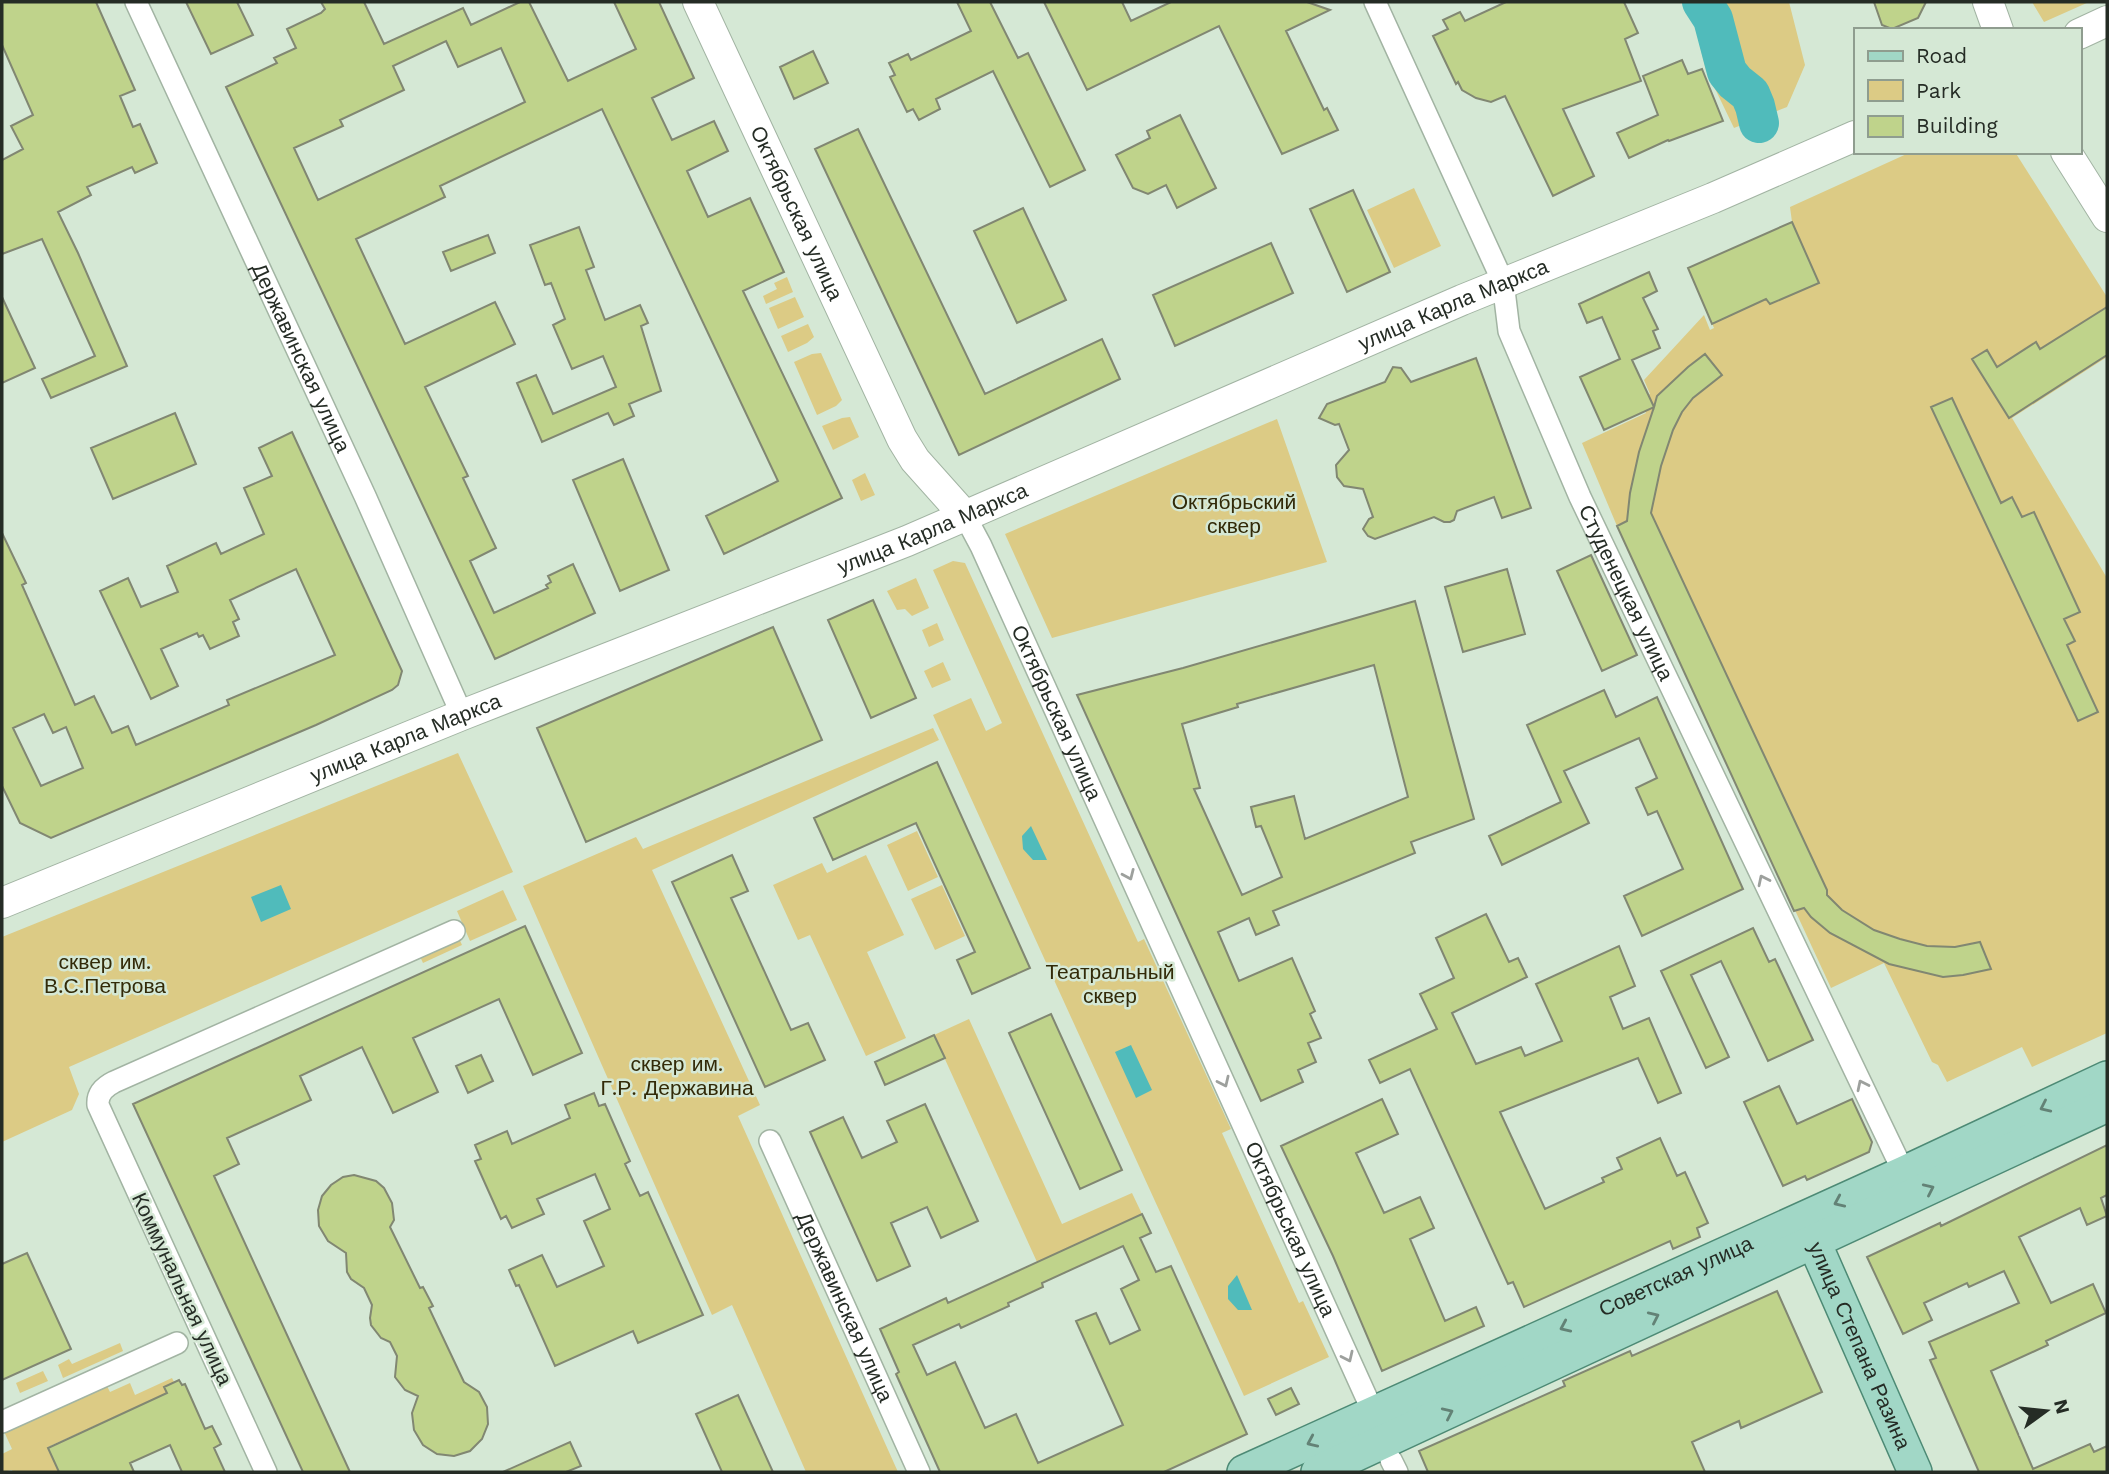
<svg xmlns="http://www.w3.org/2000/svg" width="2109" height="1474" viewBox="0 0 2109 1474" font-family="'Work Sans',sans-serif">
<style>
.green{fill:#dccb85}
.water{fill:#50bbbb}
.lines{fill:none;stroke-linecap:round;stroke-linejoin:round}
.river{stroke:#50bbbb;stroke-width:40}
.building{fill:#bfd38b;stroke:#818772;stroke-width:2;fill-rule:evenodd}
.street-casing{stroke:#a2b4a3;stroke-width:24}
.secondary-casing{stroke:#a2b4a3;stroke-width:32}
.primary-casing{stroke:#4d8a75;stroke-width:36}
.street{stroke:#fff;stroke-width:21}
.secondary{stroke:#fff;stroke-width:30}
.primary{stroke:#a1d7c6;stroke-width:33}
.oneway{stroke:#9da09d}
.oneway2{stroke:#638276}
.labels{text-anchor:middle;stroke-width:5;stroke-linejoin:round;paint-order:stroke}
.street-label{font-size:21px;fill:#252c25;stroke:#d5e8d5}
.park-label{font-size:21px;fill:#322a08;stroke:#d5e8d5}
</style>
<rect width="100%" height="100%" fill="#d5e8d5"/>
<path class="green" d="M1689,2h100l16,63 -18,42 -53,21 -28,-58z
M2032,2h57l-45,20z
M1911,152h104l92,145v60l-95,61 95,160v455l-75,34 -10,-20 -75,35 -9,-17 -6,-3 -48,-99 -53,25 -214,-462 -35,-83 64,-30 -6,-14 10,-5 -6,-14 60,-65 6,15 4,-2 -26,-60 104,-46 -2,-15z
M1414,188l27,58 -47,22 -27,-58z
M787,277l6,15 -27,12 -3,-8 14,-7 -3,-6z
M795,297l9,20 -26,12 -9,-21z
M808,324l6,13 -7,6 -19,9 -7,-16z
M821,353l21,47 -6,6 -19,9 -23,-53 18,-8z
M850,417l9,20 -26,13 -11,-24 20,-8z
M1277,419l50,143 -275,76 -47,-104z
M865,473l10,22 -14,6 -9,-21z
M953,561l12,2 173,379 6,-3 87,190 -9,4 77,170 4,-2 26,56 -85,39 -311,-681 38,-17 15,33 16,-8 -69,-153z
M916,578l13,30 -17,8 -7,-7 -8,1 -10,-19z
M937,623l7,17 -15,7 -7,-17z
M943,662l8,18 -19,8 -8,-17z
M933,728l6,12 -287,130 108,235 -22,11 160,356h-92l-74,-167 -20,10 -189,-429 113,-49 7,12z
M458,753l55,119 -444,195 10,27 -7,16 -70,32v-205z
M917,831l21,46 -30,14 -21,-46z
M866,855l38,80 -37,17 39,86 -40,18 -56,-121 -12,5 -25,-55 49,-22 5,10z
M942,885l23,51 -30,14 -24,-51z
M503,890l14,30 -47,21 -13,-30z
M457,934l5,11 -39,18 -5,-11z
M969,1019l93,205 70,-31 10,21 -105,48 -103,-227z
M120,1343l3,8 -60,27 -5,-13 11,-6 3,5z
M43,1371l5,10 -28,12 -4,-10z
M172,1378l2,4 -10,5 3,6 -119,54 11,25h-46l-1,-2 -10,2v-18l10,-5 -10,-22 102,-47 6,12 20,-9 5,12z"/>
<path class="water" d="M1031,826l16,34h-14l-10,-11 -1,-13z
M281,885l10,24 -30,13 -10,-25z
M1131,1045l21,45 -16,8 -21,-46z
M1237,1275l15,35h-14l-10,-11v-13z"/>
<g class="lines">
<path class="river" d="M1702,2l11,17 14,53 8,10 15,12 5,12 4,17"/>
</g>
<path class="building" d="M2,2h94l39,88 -15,6 13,31 7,-3 17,39 -22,10 -3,-6 -45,20 4,8 -33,17 20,41 49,113 -76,32 -9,-19 53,-23 -53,-117 -40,15v-94l21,-11 -12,-23 22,-11 -31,-70z
M186,2h51l16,33 -42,19z
M321,2h43l20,42 79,-36 8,17 49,-23h9l39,79 68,-32 -22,-47h45l35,76 -42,20 20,42 42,-19 14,30 -41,20 21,46 42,-19 34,74 -41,19 99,207 -118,56 -18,-38 72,-35 -176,-372 -162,77 5,11 -89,42 49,105 90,-42 20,42 -90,43 43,89 -5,2 33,70 -26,13 24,52 54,-25 -2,-3 5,-3 -3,-6 25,-12 22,49 -100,46 -269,-572 51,-24 -3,-5 22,-10 -9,-19 34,-16 4,-4zM446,41l12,26 43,-19 24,54 -207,98 -24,-52 49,-22 -3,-6 64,-30 -11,-24z
M957,2h33l28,56 10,-5 57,117 -35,17 -57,-116 -57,28 4,10 -21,11 -6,-11 -6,3 -17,-35 5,-2 -6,-12 19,-9 3,6 60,-29z
M1044,2h78l9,19 40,-19h136l23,8 -44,21 38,79 3,-2 11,22 -56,24 -63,-128 -132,64z
M1506,2h118l14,31 -13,6 16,42 -78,28 31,67 -41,20 -48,-100 -14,6 -15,-4 -14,-8 -4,-8 -2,2 -23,-48 15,-7 -5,-9 17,-8 5,9z
M1874,2h52l-8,16 -26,11 -10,-4z
M813,51l15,32 -34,16 -14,-32z
M1682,60l6,14 14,-5 21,52 -54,20 -1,-1 -39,18 -12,-25 41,-18 -15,-39z
M1180,115l36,73 -39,20 -11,-23 -18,9 -15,-6 -17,-33 34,-17 -3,-7z
M858,129l127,265 117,-55 18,40 -161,76 -144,-306z
M1353,190l37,82 -43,20 -37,-83z
M1023,208l43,92 -49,23 -43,-92z
M1792,222l27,61 -49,21 -4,-5 -54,25 -24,-56z
M579,227l15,40 -8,3 19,50 35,-15 8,18 -7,3 20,65 -32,13 5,12 -20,9 -6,-12 -66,29 -25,-59 19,-8 17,39 63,-27 -13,-31 -31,13 -19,-44 12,-6 -14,-36 -6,2 -15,-40z
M488,235l7,18 -44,18 -8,-19z
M1271,243l22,50 -118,53 -22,-51z
M1649,272l8,19 -14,7 15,31 -5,2 7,17 -28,12 22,47 3,-11 31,-29 17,-13 17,21 -29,23 -11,14 -9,18 -12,36 -10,47 176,377v5l15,15 32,20 26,9 27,7 28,1 25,-5 11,27 -28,6 -20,2 -54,-13 -59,-31 -19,-16 -7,-9 -10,3 -177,-385 10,-5 3,-28 9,-41 15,-45 -50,23 -24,-53 40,-18 -18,-42 -15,6 -8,-19z
M2,297l33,71 -33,15z
M2107,307v48l-98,63 -37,-59 15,-9 10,17 39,-25 4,7z
M1476,358l55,150 -29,10 -8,-21 -37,14 -3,9 -4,2h-6l-10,-5 -59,22 -7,-3 -5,-7 6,-10 4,-2 -10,-28 -19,-3 -7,-9 -1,-12 13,-15 -10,-26 -4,1 -16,-7 8,-14 58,-22 8,-15 8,1 10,14z
M1952,398l49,105 11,-6 10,20 12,-5 46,100 -16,7 11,22 -8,4 31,67 -20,9 -147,-314z
M175,413l21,51 -83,35 -22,-51z
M292,432l110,239 -4,14 -6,5 -76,35 -265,113 -31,-15 -18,-37v-253l24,50 -4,2 53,120 19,-9 18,37 16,-7 8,19 93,-40 -2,-5 108,-45 -39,-86 -66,31 9,19 -6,3 6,14 -29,13 -7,-14 -4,2 -2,-4 -36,16 17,37 -27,13 -51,-108 28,-13 13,29 37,-15 -11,-26 49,-23 5,11 43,-20 -20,-46 28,-12 -13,-28zM44,714l9,19 13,-6 17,41 -42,18 -28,-58z
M623,459l46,111 -49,21 -47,-111z
M1591,555l46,100 -35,16 -45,-100z
M1507,569l18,65 -62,18 -18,-65z
M873,600l43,98 -45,20 -43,-98z
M1415,601l59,218 -63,23 4,11 -142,58 6,14 -23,10 -7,-17 -31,14 21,49 53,-23 23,53 -5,3 11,24 -13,5 8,19 -18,8 5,12 -42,19 -184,-406 106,-27zM1374,665l34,132 -103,42 -11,-43 -43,11 5,20 5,-1 21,51 -40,18 -48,-106 6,-1 -18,-64 56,-17 -1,-3z
M773,627l49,113 -236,102 -49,-114z
M1604,690l12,27 41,-20 86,192 -101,47 -18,-40 59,-27 -26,-58 -9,4 -12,-27 21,-10 -18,-40 -75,33 25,52 -87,42 -13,-29 72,-34 -34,-77z
M937,762l93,206 -58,26 -15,-34 18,-8 -59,-129 -83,37 -19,-42z
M732,855l16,36 -17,7 60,132 17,-7 17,37 -60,27 -93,-205z
M1486,914l23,48 9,-4 9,19 -75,36 24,51 45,-17 4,9 37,-15 -26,-57 83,-38 16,40 -25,11 13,32 26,-11 32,75 -23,10 -20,-45 -138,54 45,97 59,-27 -2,-4 20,-9 -5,-11 43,-20 17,38 8,-4 23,51 -11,5 3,9 -27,12 -3,-8 -146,66 -11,-25 -5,2 -98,-215 -30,14 -11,-23 68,-31 -17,-35 34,-16 -18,-40z
M525,926l57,127 -49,22 -34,-76 -86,39 25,54 -45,21 -31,-66 -62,29 11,24 -84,38 12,26 -25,12 136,296h-47l-170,-368z
M1753,928l16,34 6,-3 38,81 -45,21 -47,-100 -30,14 38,82 -23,11 -45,-97z
M1051,1014l71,156 -42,19 -71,-156z
M934,1035l11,23 -60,27 -10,-23z
M481,1055l12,26 -25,12 -12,-27z
M1779,1086l18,38 55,-25 20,43 -3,10 -62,28 -2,-4 -22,10 -39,-84z
M594,1093l5,13 6,-2 25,57 -5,3 15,32 8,-4 55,123 -65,28 -5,-12 -78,35 -36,-81 -3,1 -7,-16 33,-15 15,32 47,-21 -20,-45 26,-12 -15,-35 -58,25 7,15 -32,14 -6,-12 -5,3 -26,-58 6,-2 -6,-14 32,-14 5,13 58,-26 -5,-13z
M1382,1099l16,35 -42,19 28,60 36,-16 14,31 -24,11 35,82 31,-14 8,19 -102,45 -49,-115 -52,-110z
M925,1104l53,117 -37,17 -14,-31 -36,16 19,43 -33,15 -67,-149 33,-15 19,41 35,-16 -10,-21z
M2107,1145v50l-6,3 6,18 -20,9 -7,-17 -61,29 32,66 42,-19 13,29 -60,28 2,4 -57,26 42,98 57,-25 4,8 13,-6v26h-128l-49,-112 6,-2 -7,-16 90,-39 -15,-32 -35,16 -2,-4 -43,20 8,17 -29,14 -36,-77 73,-34 1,3z
M354,1175l22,6 8,7 8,15 2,17 -4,7 30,61 3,-1 10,19 -4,2 35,74 15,10 8,15 1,17 -6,15 -12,12 -16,5 -17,-2 -14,-9 -9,-15 -2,-17 6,-17 -13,-6 -10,-13 2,-21 -7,-14 -9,-4 -10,-13 -1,-7 2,-13 -8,-17 -13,-9 -4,-7 -1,-19 -18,-12 -9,-15 -1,-16 4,-14 9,-11 12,-8z
M1142,1214l9,19 -11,5 16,34 15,-6 76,168 -83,38h-224l-44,-98 3,-2 -19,-43 66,-31 2,5zM1123,1246l16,34 -18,9 19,41 -30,14 -14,-31 -20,8 47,104 -85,38 -22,-49 -31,14 -30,-66 -28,13 -14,-30 46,-21 2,4 48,-22 -1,-3 35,-16 -1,-4z
M27,1253l44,96 -69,31v-116z
M1777,1291l45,101 -81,36 -2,-7 -47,21 13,30h-277l-9,-21 146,-65 -2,-5 67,-30 2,5z
M179,1380l3,5 3,-1 20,45 7,-3 9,18 -7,4 11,24h-43l-12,-27 -40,18 4,9h-75l-11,-24 119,-55 -3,-6z
M1291,1388l8,16 -23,11 -8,-16z
M738,1395l35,77h-51l-26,-58z
M570,1442l11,24 -15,6h-63z"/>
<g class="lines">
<defs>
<g id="street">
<path id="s1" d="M136,2l229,494 97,219"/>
<path id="s2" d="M1375,2l128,280 6,49 71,166 324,676"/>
<path id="s3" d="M965,516l16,30 397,877"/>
<path id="s4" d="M770,1141l149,331"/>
<path d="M2,1422l175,-79"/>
<path d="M1391,1460l6,12"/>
<path d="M266,1472l-168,-367c-1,-11 6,-18 16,-23l340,-151"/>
</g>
<g id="secondary">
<path id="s5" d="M698,2l204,437 13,21 50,56"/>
<path d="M1988,2l10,28"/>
<path d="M2079,34l28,-13"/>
<path d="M2066,152l41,65"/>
<path id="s6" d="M2,903l460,-188 445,-174 555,-241 251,-102 142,-62"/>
</g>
<g id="primary">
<path id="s7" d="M1806,1224l109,248"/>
<path id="s8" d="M1244,1472l660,-299 203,-95"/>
<path d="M1318,1472l789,-367"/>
</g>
</defs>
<use href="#street" class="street-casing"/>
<use href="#secondary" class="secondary-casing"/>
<use href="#primary" class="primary-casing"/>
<use href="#street" class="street"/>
<use href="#secondary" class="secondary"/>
<use href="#primary" class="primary"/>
</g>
<defs><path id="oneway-chevron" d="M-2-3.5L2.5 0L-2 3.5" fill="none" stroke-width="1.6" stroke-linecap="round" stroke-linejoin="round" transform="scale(1.75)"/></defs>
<g class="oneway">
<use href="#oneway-chevron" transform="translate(1129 875) rotate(66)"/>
<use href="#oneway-chevron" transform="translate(1763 880) rotate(-116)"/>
<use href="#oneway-chevron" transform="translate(1224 1082) rotate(65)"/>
<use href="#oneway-chevron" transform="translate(1862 1085) rotate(-116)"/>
<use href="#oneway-chevron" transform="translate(1348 1357) rotate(65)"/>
</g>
<g class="oneway2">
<use href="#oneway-chevron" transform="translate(2045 1107) rotate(155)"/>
<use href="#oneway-chevron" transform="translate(1929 1189) rotate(-25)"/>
<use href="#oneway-chevron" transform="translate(1839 1202) rotate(156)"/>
<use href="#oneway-chevron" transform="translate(1654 1317) rotate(-25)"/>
<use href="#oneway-chevron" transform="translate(1565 1327) rotate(156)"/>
<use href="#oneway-chevron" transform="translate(1448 1413) rotate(-25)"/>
<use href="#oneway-chevron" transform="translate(1312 1442) rotate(156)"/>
</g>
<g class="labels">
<g class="street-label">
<text dy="7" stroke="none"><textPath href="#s5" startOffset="233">Октябрьская улица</textPath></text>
<text dy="7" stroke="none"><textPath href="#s6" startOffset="1570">улица Карла Маркса</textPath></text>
<text dy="7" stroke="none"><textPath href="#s1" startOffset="392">Державинская улица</textPath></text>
<text dy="7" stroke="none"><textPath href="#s6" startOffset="1003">улица Карла Маркса</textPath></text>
<text dy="7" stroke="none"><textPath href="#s2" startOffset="644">Студенецкая улица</textPath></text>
<text dy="7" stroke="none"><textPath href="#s3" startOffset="217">Октябрьская улица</textPath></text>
<text dy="7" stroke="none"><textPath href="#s6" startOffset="436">улица Карла Маркса</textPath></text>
<text dy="7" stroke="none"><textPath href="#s3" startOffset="784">Октябрьская улица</textPath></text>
<text dy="7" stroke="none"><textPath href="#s8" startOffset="474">Советская улица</textPath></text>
<text transform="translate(182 1289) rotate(65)" y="7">Коммунальная улица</text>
<text dy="7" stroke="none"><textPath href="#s4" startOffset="182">Державинская улица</textPath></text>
<text dy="7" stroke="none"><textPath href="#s7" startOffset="133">улица Степана Разина</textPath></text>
</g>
<g class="park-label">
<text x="1234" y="509">Октябрьский<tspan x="1234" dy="24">сквер</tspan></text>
<text x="105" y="969">сквер им.<tspan x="105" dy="24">В.С.Петрова</tspan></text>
<text x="1110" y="979">Театральный<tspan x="1110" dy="24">сквер</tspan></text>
<text x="677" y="1071">сквер им.<tspan x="677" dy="24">Г.Р. Державина</tspan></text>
</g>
</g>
<rect width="2109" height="1474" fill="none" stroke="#252c25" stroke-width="7"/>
<rect x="1854" y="28" width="228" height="126" fill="#d5e8d5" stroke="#8f9d8f" stroke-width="2"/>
<rect x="1868" y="51" width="35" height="10" fill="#a1d7c6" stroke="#8f9d8f" stroke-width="2"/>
<text x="1916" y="63" font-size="21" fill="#252c25">Road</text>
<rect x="1868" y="80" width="35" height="21" fill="#dccb85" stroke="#8f9d8f" stroke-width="2"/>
<text x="1916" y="98" font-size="21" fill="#252c25">Park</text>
<rect x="1868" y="116" width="35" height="21" fill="#bfd38b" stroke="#8f9d8f" stroke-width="2"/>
<text x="1916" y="133" font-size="21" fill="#252c25">Building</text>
<g transform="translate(2046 1411) rotate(75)" stroke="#d5e8d5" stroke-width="5" paint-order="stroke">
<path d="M0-5L12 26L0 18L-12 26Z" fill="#252c25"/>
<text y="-10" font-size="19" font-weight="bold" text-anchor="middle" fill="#252c25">N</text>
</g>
</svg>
